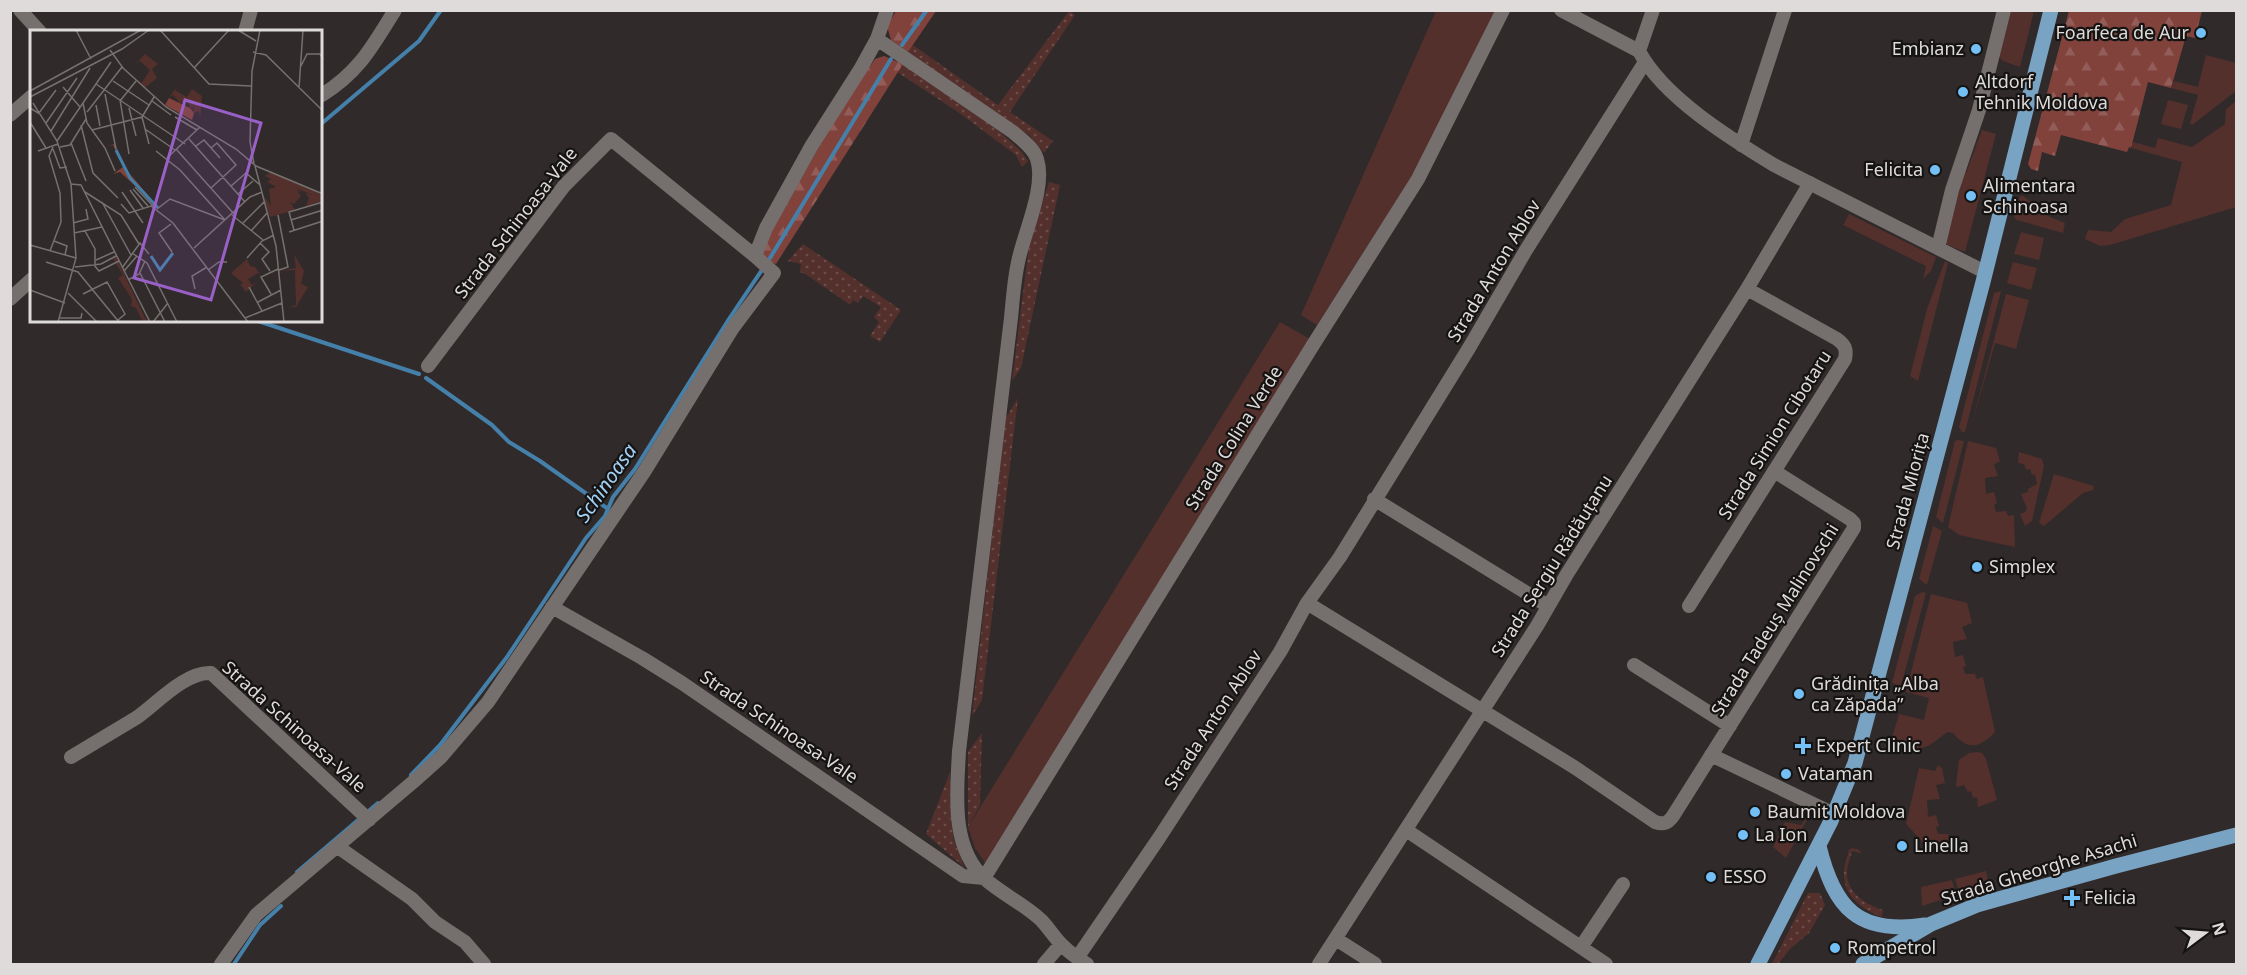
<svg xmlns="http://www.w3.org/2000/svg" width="2247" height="975" viewBox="0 0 2247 975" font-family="'Noto Sans',sans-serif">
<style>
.grass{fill:url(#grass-dots)}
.forest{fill:url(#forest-firs)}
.garden{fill:#54302c}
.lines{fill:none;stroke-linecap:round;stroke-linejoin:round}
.stream{stroke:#4480a9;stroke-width:4}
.minor{stroke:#756f6e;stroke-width:14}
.major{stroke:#79a3c2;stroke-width:15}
.poi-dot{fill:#74c0f6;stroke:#161413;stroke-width:2}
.labels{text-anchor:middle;stroke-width:4.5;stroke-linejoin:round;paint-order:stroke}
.poi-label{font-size:18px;fill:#dedbda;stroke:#161413;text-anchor:start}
.street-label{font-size:18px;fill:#dedbda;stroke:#161413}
.water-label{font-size:20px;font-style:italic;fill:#a1d2f6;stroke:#161413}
.inset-river{fill:none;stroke:#4480a9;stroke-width:3}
.inset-road{fill:none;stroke:#767170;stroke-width:1.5}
.view{fill:#9960c7;fill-opacity:0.15;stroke:#9960c7;stroke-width:3}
.inset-edge{fill:none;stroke:#dedbda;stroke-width:3}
</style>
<defs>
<pattern id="grass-dots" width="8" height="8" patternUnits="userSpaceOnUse" patternTransform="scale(1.5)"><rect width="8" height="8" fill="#54302c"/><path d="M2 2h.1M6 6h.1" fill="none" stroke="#6c4d4a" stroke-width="1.8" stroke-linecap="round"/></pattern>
<pattern id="forest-firs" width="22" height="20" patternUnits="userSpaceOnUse" patternTransform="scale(1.5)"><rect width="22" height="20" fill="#81423c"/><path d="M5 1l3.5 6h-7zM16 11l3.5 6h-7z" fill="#925d58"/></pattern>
</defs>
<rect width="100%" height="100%" fill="#302a2a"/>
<path class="grass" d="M1069,11l6,4 -65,97 43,29 -9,12 -14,-17 -122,-84 5,-7 85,60z
M903,64l96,67 22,20 7,10 -6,6 -6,-12 -58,-43 -61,-40z
M1049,182l11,3 -39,183 -9,13 17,-135z
M803,244l98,66 -21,32 -10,-6 9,-14 -5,-5 7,-10 -18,-11 -5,7 -5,-3 -3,5 -43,-30 -7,-3 1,-8 -13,-3z
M1018,398l-36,302 -10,16 33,-297z
M982,733l-2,72 -12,22v-75z
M950,772l1,49 3,19 10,27 -38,-33z
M1852,848l9,3 -1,2 -8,-2c-2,8 -6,17 -5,24 1,19 20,30 36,35l-1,7c-19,-7 -39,-21 -38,-44 0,-7 3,-15 5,-23z
M1808,893h12l5,12 -16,28 -19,16 -12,15h-6z"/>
<path class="forest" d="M896,11h40l-28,41 -17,-12 -4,-14z
M2069,11h133l-7,27 -9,-2 -15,52 -23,-6 -17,66 -2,-1 -2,5 -66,-17 -6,21 -13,-4 -4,19 -7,-2 -3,-5z
M884,56l19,8 -127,200 -13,-5v-12l71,-127 41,-61z"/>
<path class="garden" d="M1436,11h60l-74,149 -105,165 -16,-10z
M2008,11h26l-14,56 -17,-6 -7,-7z
M2206,55l30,8v28l-44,34 -2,-2 8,-28 -27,-7 3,-7 24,6z
M2168,100l20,5 -7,24 -20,-5z
M2236,101v106l-126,38 -10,1 -15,-7 3,-9 23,2 14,-13 46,-14 11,-43 -51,-14 2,-6 22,6 3,-10 34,9 33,-23 1,-15z
M1982,130l14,4 -31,118 -22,-9 4,-21 5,-4 11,-45h3z
M2020,196h3l27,21 15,6 -2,10 -46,-13 -3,-3z
M1849,214l87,43 -5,14 -8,8 3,-13 -83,-41z
M2021,232l23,6 -5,22 -25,-6z
M1945,261l3,2 -30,118 -8,-5 17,-67z
M2013,262l24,6 -6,22 -24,-7z
M2001,291l-36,141h-3l-3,-5 35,-134z
M2006,294l23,6 -13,49 -21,-6 -25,88z
M1280,322l30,17 -324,525 -11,-16 -7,-21z
M1958,440l6,1 -21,82 -7,-6 19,-76z
M1968,441l28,7 4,13 -6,4 4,11 -13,2 1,16 8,-2 3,11 -3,2 2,7 10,-1 2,5 6,-1 1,32 -56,-12 -11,-8z
M2019,452l23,7 2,7 -12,55 -7,5 -5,-12 5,-2 2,-3 -6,-15 7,-2v-3l9,-5 -2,-10 -3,1 -2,-6 -4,1 -2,-6 -6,-1z
M2054,474l40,12 -1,4 -10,3 -39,33 -5,-3z
M1933,526l9,5 -15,54 -8,-6z
M1922,592l4,1 -25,93 -9,-3 23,-87z
M1931,594l36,9 5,20 -10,4 5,12 -14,3 2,15 8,-2 3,11 -3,1 2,7h10l2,5 6,-2 12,55c-15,16 -27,19 -42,1l-6,-1c-24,20 -26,19 -56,9l8,-27 25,6 5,-22 -23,-6z
M1977,752l5,1 4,6 11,41 -19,7 -1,-10 -4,1 -2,-7 -3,1 -4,-7 -8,2v-2l3,-25 10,-7z
M1938,765l4,3 3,15 -9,2 4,14 -13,1 1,17 8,-2 3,11 -3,1 2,7h10l2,9 -22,5 -22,-24 13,-56 16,3z
M1807,816h2l-23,42 -13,-11 12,-25 16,3z
M1986,871l3,15 -29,9 -5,-16z
M1952,880l4,15 -34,11 -1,-19z"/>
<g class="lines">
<path class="stream" d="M902,45l25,-35
M321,124l98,-83 22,-31
M258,321l161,53
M426,378l66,47 17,17 31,19 68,48
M411,775l29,-30 67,-88 79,-119 19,-22 8,-19 22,-28 94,-150 41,-61 121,-199
M297,872l81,-69
M234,964l26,-39 21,-19"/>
<path class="minor" d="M20,10l20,22
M1561,10l78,41c24,46 92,88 135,114l211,107
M245,32l6,-22
M877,39l136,93c9,8 21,16 24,27 9,27 -12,72 -18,99 -5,20 -6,40 -8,60l-52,433c-2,42 -9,96 26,128 17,15 39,25 56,41 7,7 13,17 21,25 7,7 16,14 25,19
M1639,51l14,-41
M322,95c37,-23 50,-48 73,-85
M10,115l22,-19
M1741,145l44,-135
M1938,248l14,-58 27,-80 25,-100
M10,299l22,-20
M428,366l136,-180 47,-47 144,117
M1374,499l174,107
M1307,603l267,164 81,55c9,3 13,1 18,-6l181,-288v-5l-4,-4 -76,-48
M1689,606l156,-247c2,-10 0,-14 -8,-20l-90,-50
M552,607l90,51 40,25 281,193 21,2
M1634,665l96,61
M1711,755l123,59
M71,757c22,-13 43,-26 65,-39 19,-13 50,-47 75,-45l158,147
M1406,830l200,134
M338,847l74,52 23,23 30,20 19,22
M984,878l329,-533 105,-166 85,-169
M1336,939l39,25
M1581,947l42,-63
M1077,958l82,-120 121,-186 27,-49 33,-46 129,-209 57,-98 119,-188
M221,964l35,-49 157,-133 28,-25 47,-55 156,-230 88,-143 42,-56 -19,-17 11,-28 46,-83 49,-77 16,-29 10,-29
M1044,964l17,-20
M1319,964l218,-338 30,-52 180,-285 63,-106"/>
<path class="major" d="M1819,846c15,62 39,89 106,79
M1758,964l73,-143 24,-58 128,-481 68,-272
M1863,964l68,-40 46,-19 139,-39 120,-31"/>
</g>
<g class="poi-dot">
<circle cx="2201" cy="33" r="6"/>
<circle cx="1976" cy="49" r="6"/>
<circle cx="1963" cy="92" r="6"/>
<circle cx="1935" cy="170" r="6"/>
<circle cx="1971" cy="196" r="6"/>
<circle cx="1977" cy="567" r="6"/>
<circle cx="1799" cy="694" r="6"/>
<path d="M1800 737h6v6h6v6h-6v6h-6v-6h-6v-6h6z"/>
<circle cx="1786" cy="774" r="6"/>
<circle cx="1755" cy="812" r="6"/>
<circle cx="1743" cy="835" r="6"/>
<circle cx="1902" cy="846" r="6"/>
<circle cx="1711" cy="877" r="6"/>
<path d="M2069 889h6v6h6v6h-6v6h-6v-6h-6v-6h6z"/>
<circle cx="1835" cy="948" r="6"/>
</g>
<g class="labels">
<g class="poi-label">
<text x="2189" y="39" text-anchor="end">Foarfeca de Aur</text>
<text x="1964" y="55" text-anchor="end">Embianz</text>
<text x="1975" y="88">Altdorf<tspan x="1975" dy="21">Tehnik Moldova</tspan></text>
<text x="1923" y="176" text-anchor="end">Felicita</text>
<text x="1983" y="192">Alimentara<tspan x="1983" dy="21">Schinoasa</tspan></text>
<text x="1989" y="573">Simplex</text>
<text x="1811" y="690">Grădinița „Alba<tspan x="1811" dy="21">ca Zăpada”</tspan></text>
<text x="1816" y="752">Expert Clinic</text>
<text x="1798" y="780">Vataman</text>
<text x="1767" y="818">Baumit Moldova</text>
<text x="1755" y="841">La Ion</text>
<text x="1914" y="852">Linella</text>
<text x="1723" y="883">ESSO</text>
<text x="2084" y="904">Felicia</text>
<text x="1847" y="954">Rompetrol</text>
</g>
<g class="street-label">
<text transform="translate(516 223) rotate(-52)" y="6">Strada Schinoasa-Vale</text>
<text transform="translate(1494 271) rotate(-59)" y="6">Strada Anton Ablov</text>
<text transform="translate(1775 435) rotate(-58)" y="6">Strada Simion Cibotaru</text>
<text transform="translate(1234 438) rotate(-58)" y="6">Strada Colina Verde</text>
<text transform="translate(1908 491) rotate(-75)" y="6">Strada Miorița</text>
<text transform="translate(1552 566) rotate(-58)" y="6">Strada Sergiu Rădăuțanu</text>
<text transform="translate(1775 620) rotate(-58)" y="6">Strada Tadeuș Malinovschi</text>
<text transform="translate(1213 720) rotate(-57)" y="6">Strada Anton Ablov</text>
<text transform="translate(294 727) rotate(42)" y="6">Strada Schinoasa-Vale</text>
<text transform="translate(779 727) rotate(34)" y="6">Strada Schinoasa-Vale</text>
<text transform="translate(2039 870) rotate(-17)" y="6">Strada Gheorghe Asachi</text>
</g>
<g class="water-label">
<text transform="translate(606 483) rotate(-55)" y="7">Schinoasa</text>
</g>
</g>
<g transform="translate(30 30)">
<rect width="292" height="292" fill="#302a2a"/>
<path d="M264,224l10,17 -3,13 7,3 -12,20h-6l6,-2 -1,-35 -15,1v6l-1,-6 17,-3zM217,229l3,7 5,1 6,9 -3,-3 -10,6 4,6 5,-3 -11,10 -5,-7 -7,5 9,-7 -12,-10z" fill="#54302c"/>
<path d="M139,68l21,10 4,5 -2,7 -27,-15zM85,114l9,23 34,40 -38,-35 -7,2 10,-7 -10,-22 -7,1z" fill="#81423c"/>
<path d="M115,24l13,10 -6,5 5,9 -11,9 -5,-3 9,-14 -10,-9 -4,2zM149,53l-4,7 8,5 4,2 5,-8 10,7 -2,23 -1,-8 -6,2 1,-8 -2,5 -5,-9 -7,2 -7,-8 -4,3zM240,142l45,19 7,5v5l-16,5 3,-8 -4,-5 8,2 -18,-7 8,5 -6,-2 4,5 -7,8 -4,-2 5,8 -25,7 -7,-22 8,11 -2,-17 7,-2 -9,-5 4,-3 -6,-3zM86,227l29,61 4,4h-6l-7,-14 -5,-2 1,-7 -14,-21 5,-3 -10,-16z" fill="#54302c"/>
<path class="inset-river" d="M86,120l14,28 28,30M121,226l9,14 13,-17"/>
<path class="inset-road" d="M46,0l15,29M130,0l49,54 42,2M208,0l18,11M80,20l13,18 43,39 70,42 20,17 67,28M223,22l13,3 57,56M271,36l6,-12h13l3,5M164,38l35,-38M83,51l36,24M66,54l89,60M33,57l17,20M269,58l4,-58M0,61l111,-61M75,64l11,55M0,67l92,-48 27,-19M90,70l9,54M90,71l16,-20M122,71l19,14M3,73l6,10 17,-23M53,73l4,20 18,25 10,23M66,75l4,21M0,78l10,6 17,27 14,43 5,74 -18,64M99,78l7,28M57,82l35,-45M112,87l7,27M145,87l22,13M0,92l16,26M16,93l31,-45M51,95l12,48 25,25M115,99l30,21M62,100l50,-13 12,-20M21,101l39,-63M159,109l56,63M27,111l54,-79M41,113l15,38M166,116l8,-6 16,18M30,117l10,-2 16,-26M23,119l7,19 7,-1M146,119l58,65M8,121l20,-7M126,121l24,19 45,50M137,128l33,-31M224,134l-4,-22 2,-71 8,-41M225,136l21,80 8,76M41,154l10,1 69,137M201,156l15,-13 14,12M105,157l18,19M181,158l25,-23 -19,-22 -6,5M103,159l15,17M100,160l13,18M55,162l36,23 18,29M92,162l21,31M208,164l15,-13M72,172l29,53M91,174l8,9 22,-7 22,17 75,99M127,179l13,-10 55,21M202,185l31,25M248,185l10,52 -9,3M261,190l32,-10M43,193l15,-4 -2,-10M141,194l-12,9 13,19M212,194l23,-23M264,200l-5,-18 34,-10M55,201l10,18v16M221,201l17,-19M259,202l34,-11M44,203l28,-6M24,211l13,5 -2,9M230,213l9,9 -7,7 8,12M0,215l46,13M164,218l56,-51 12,-5M20,221l11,-29 -1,-29 -11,-37 4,-9M102,223l15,10 30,59M217,228l15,-17 12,-6M66,230l18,-8M16,232l32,10 41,50M64,235l5,6 20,-10M45,237l26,-3 15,-8M92,238l18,-25 9,11M178,240l11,-8h8M94,241l13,-15M110,243l25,49M98,250l11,-6 6,-13M219,257l13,24M165,259l-3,-13 15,-9M0,260l35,13M38,263l29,29M53,264l24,-12 18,32 -7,6M241,264l-10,-17 17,-8M228,272l23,-12M30,288h21l1,-5M215,288l37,-15M123,292l15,-19"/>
<path class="view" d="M155,70l76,23 -50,177 -77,-22z"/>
<rect width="292" height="292" class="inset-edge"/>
</g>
<rect width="2247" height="975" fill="none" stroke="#dedbda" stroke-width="24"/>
<g transform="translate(2205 933) rotate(74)" stroke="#161413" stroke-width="4.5" paint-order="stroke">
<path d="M0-4.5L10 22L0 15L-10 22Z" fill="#dedbda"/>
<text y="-9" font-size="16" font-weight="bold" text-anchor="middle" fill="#dedbda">N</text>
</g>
</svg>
